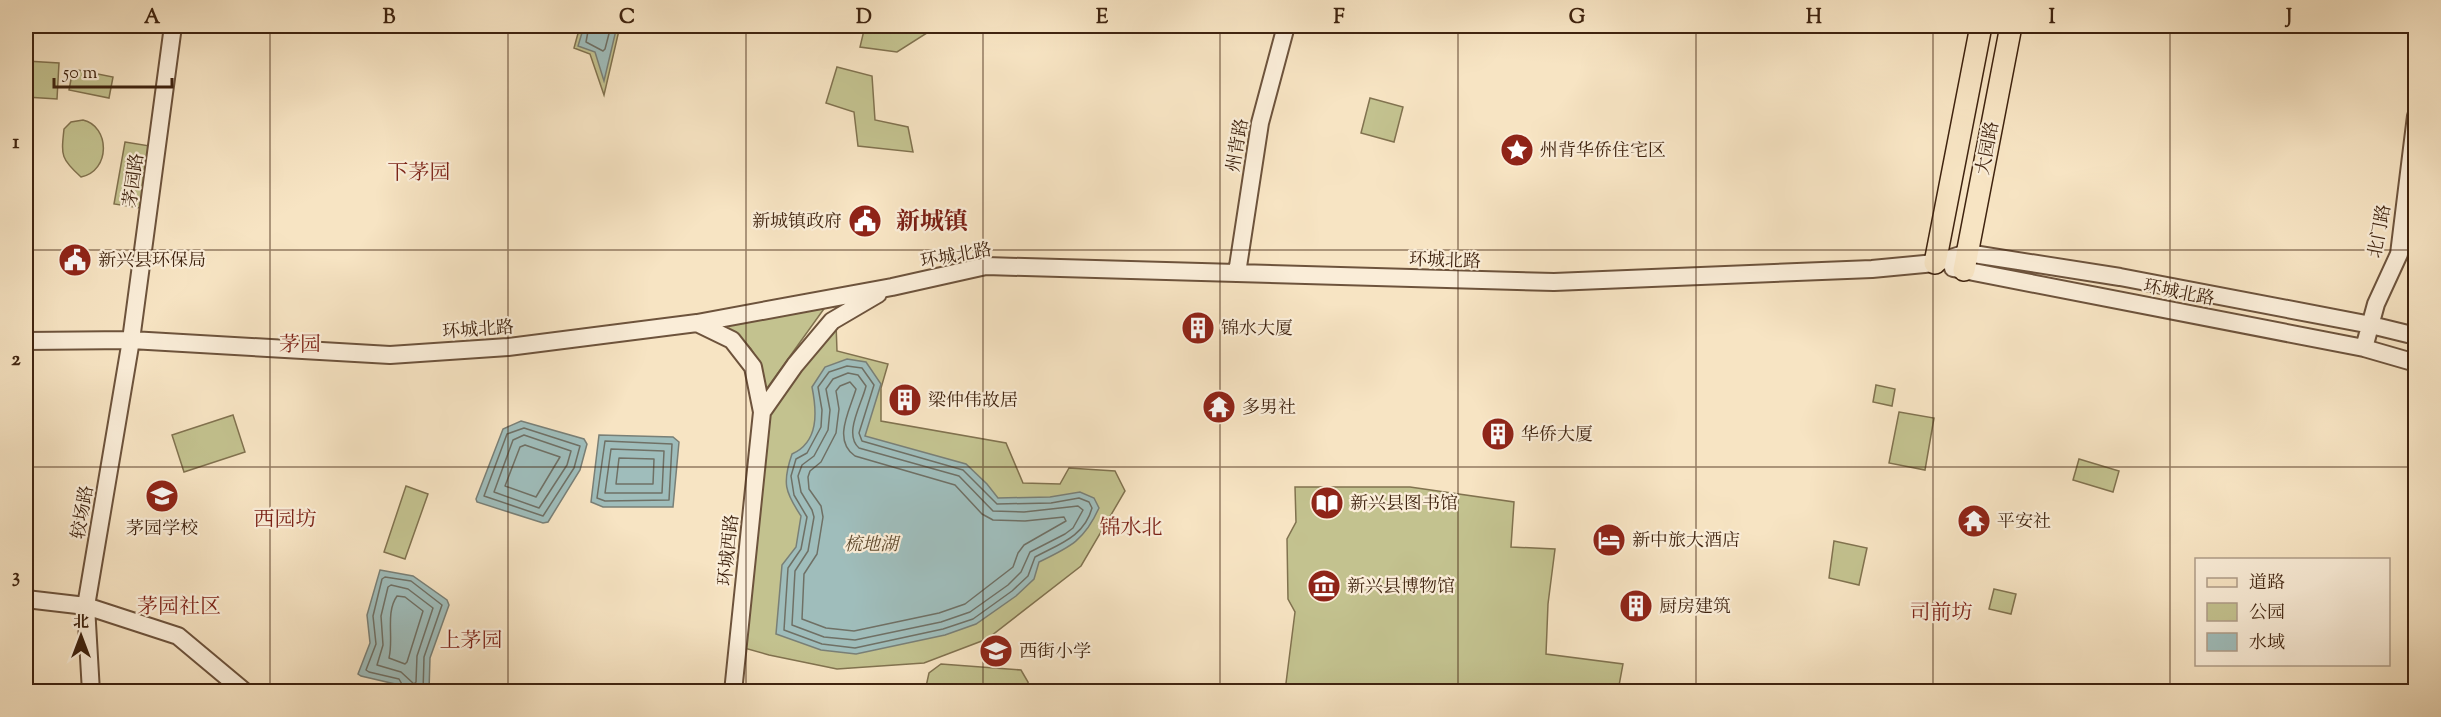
<svg xmlns="http://www.w3.org/2000/svg" width="2441" height="717" viewBox="0 0 2441 717" font-family="'Sorts Mill Goudy','Noto Serif SC',serif">
<style>
.green{fill:#c3c28f;stroke:#81724f;stroke-width:1.5}
.water{fill:#9fbdbb;stroke:#797f76;stroke-width:1.5}
.lines{fill:none;stroke-linecap:round;stroke-linejoin:round}
.shore{stroke:#6f7065;stroke-width:1.5}
.minor-casing{stroke:#6d533c;stroke-width:20}
.major-casing{stroke:#3f230f;stroke-width:24}
.minor{stroke:#faedd8;stroke-width:16}
.major{stroke:#f7e4c3;stroke-width:21}
.grid{fill:none;stroke:#3f230f;stroke-width:1.5;stroke-opacity:0.55}
.labels{text-anchor:middle;stroke-width:4.5;stroke-linejoin:round;paint-order:stroke}
.street-label{font-size:18px;fill:#3f230f;stroke:#faedd8}
.poi-label{font-size:18px;fill:#3f230f;stroke:#faedd8;text-anchor:start}
.park-label{font-size:18px;font-style:italic;fill:#604b2f;stroke:#faedd8}
.quarter-label{font-size:21px;fill:#7a1f14;stroke:#faedd8}
.district-label{font-size:24px;font-weight:bold;fill:#7a1f14;stroke:#faedd8}
.neatline{fill:none;stroke:#3f230f;stroke-width:2}
.grid-label{font-size:20px;text-anchor:middle;font-weight:bold;fill:#3f230f}
</style>
<rect width="100%" height="100%" fill="#f7e4c3"/>
<filter id="stains"><feTurbulence type="fractalNoise" baseFrequency=".00333" numOctaves="4"/><feColorMatrix values="0 0 0 0 .2 0 0 0 0 .09 0 0 0 0 .02 0 0 0 .5 -.17"/></filter>
<radialGradient id="worn" r=".72"><stop offset=".6" stop-color="#630" stop-opacity="0"/><stop offset="1" stop-color="#630" stop-opacity=".3"/></radialGradient>
<path class="green" d="M580,26h40l-16,69 -14,-41 -16,-6z
M865,26h73l-41,26 -37,-5z
M26,61l33,2 -2,36 -31,-2z
M837,67l35,9 3,44 33,7 5,25 -55,-6 -4,-34 -28,-9z
M73,69l40,8 -4,21 -40,-8z
M1370,98l33,9 -9,35 -33,-9z
M83,120c27,6 28,51 -2,57 -20,-18 -20,-21 -17,-48l7,-7z
M125,142l25,4 -10,62 -26,-4z
M831,299l-66,92c-7,-36 -11,-48 -45,-65z
M836,323l1,28 51,13 -7,24v33l125,22 17,40 37,1 9,-16 46,3 10,20 -44,75 -94,73 -63,24 -87,6 -68,-14 -32,-9 25,-234z
M1876,385l19,4 -3,17 -19,-4z
M1899,412l35,6 -9,52 -36,-7z
M233,415l12,37 -61,20 -12,-37z
M2079,459l40,12 -6,21 -40,-12z
M406,486l22,8 -23,65 -21,-7z
M1295,487h115l104,15 -3,45 44,2 -7,55 -2,50 77,10 -5,27h-333l10,-79 -7,-13 -1,-60 9,-17z
M1834,541l33,7 -8,37 -30,-7z
M1994,589l22,5 -5,20 -22,-5z
M941,664l80,6 7,12 1,9h-104l4,-18z"/>
<path class="water" d="M584,26h33l-13,55 -9,-29 -17,-6z
M847,359l19,3 15,22 -16,52 101,28 21,20 11,14 52,-1 30,-5 14,6 5,10c-15,33 -29,39 -60,54l-5,17 -18,17 -40,28 -31,11 -89,19 -35,-4 -45,-16 6,-69 14,-18 5,-31c-16,-24 -19,-33 -9,-62 27,-12 25,-42 20,-67l13,-20z
M521,421l63,18 3,5 -7,26 -32,52 -5,1 -66,-21 -1,-3 27,-70z
M599,435l74,2 6,5 -6,65h-70l-12,-5z
M380,570l33,6 34,24 2,5 -19,53 -1,33h-33l2,-3 -3,-4 -34,-8 -3,-2 12,-31 -3,-28z"/>
<g class="lines">
<path class="shore" d="M589,26l-3,16 17,9 2,-2 6,-23
M847,366l15,2 12,17 -15,48 3,8 101,29 34,34 54,-1 28,-5 10,4 3,6c-8,29 -33,36 -57,49l-7,19 -16,15 -39,28 -30,10 -88,19 -33,-4 -38,-14 4,-62 13,-19 6,-32 -13,-22 -3,-19 5,-17 11,-6 14,-26 1,-17 -4,-23 11,-15z
M848,373l10,2 8,11c-4,18 -23,48 -7,62l100,28 34,35 31,1 54,-6 5,4 -10,18 -8,6 -35,18 -9,20 -13,13 -38,27 -29,10 -86,18 -31,-3 -32,-12 3,-54 13,-20 6,-34 -2,-7 -11,-18 -3,-16 4,-11 12,-9 14,-26 2,-20 -4,-21 7,-10z
M850,382l6,7c-6,21 -24,51 -1,67l100,29 27,29 11,6 32,1 39,-4 2,4 -42,24 -6,8 -5,14 -48,37 -26,9 -85,18 -28,-3 -24,-9 2,-45 13,-20 6,-37 -2,-11 -12,-17 -1,-12 2,-6 11,-9 15,-29 3,-24 -3,-18 4,-5z
M524,428l56,18 -6,22 -31,48 -59,-20 23,-62z
M524,435l47,16 -4,14 -28,43 -45,-16 19,-52z
M605,441l67,3 -3,56 -64,1 -8,-3z
M525,445l35,12 -24,40 -31,-11 15,-39z
M611,449l53,2 -2,42h-57z
M619,458l35,1 -1,25h-37z
M391,585l17,4 25,19 -16,48 -1,26 -2,2 -13,-12 -24,-7 6,-20 -2,-29 7,-29z
M397,596l8,1 18,14 -16,51 -2,2 -16,-6c5,-20 -4,-45 8,-62z
M403,692v-6l-4,-7 -30,-7 -3,-2 10,-26 -3,-28 9,-37 3,-2 26,4 31,24 -18,52 -1,35"/>
<defs>
<path id="minor" d="M1953,268l411,80 52,15
M1237,273l23,-150 26,-97
M697,323l35,17 21,27 9,45
M26,341l105,-1 259,15 118,-8 189,-24 195,-36 94,-21 568,16 318,-13 63,-6 32,-10 153,24 251,48 45,11
M2364,348l12,-44 23,-50 17,-138
M26,599l60,7 92,30 67,56
M91,692l-5,-86 45,-266 42,-314
M733,692l29,-280 33,-47 37,-44 46,-27"/>
<path id="major" d="M1935,263l46,-237
M1964,270l47,-244"/>
</defs>
<use href="#minor" class="minor-casing"/>
<use href="#major" class="major-casing"/>
<use href="#minor" class="minor"/>
<use href="#major" class="major"/>
</g>
<path class="grid" d="M270,26v666M508,26v666M746,26v666M983,26v666M1220,26v666M1458,26v666M1696,26v666M1933,26v666M2170,26v666M26,250h2390M26,467h2390"/>
<defs>
<symbol id="sight-disc" viewBox="-11 -11 22 22"><circle r="9.5" fill="#8f2418" stroke="#faedd8"/><path d="M0-6L1.8-2.2L6-1.7L2.9 1.2L3.7 5.4L0 3.3L-3.7 5.4L-2.9 1.2L-6-1.7L-1.8-2.2Z" fill="#fff"/></symbol>
<symbol id="civic-disc" viewBox="-11 -11 22 22"><circle r="9.5" fill="#8f2418" stroke="#faedd8"/><path d="M-.6-6.5H3V-4.5H.6V-3L4-1V1h2V6H-6V1h2V-1L-.6-3ZM-1.2 2.5V6h2.4V2.5Z" fill="#fff"/></symbol>
<symbol id="building-disc" viewBox="-11 -11 22 22"><circle r="9.5" fill="#8f2418" stroke="#faedd8"/><path d="M-4-6H4V6H1V3H-1V6H-4ZM-2.5-4.3h1.7v1.8h-1.7ZM.8-4.3h1.7v1.8H.8ZM-2.5-1h1.7V.8h-1.7ZM.8-1h1.7V.8H.8Z" fill="#fff"/></symbol>
<symbol id="temple-disc" viewBox="-11 -11 22 22"><circle r="9.5" fill="#8f2418" stroke="#faedd8"/><path d="M0-6L5-2H3V0L6.5 2.5H4V6H1.5V3h-3V6H-4V2.5H-6.5L-3 0V-2H-5Z" fill="#fff"/></symbol>
<symbol id="school-disc" viewBox="-11 -11 22 22"><circle r="9.5" fill="#8f2418" stroke="#faedd8"/><path d="M0-5L7-2L0 1L-7-2ZM-4 1L0 2.5L4 1V4Q0 6-4 4Z" fill="#fff"/></symbol>
<symbol id="library-disc" viewBox="-11 -11 22 22"><circle r="9.5" fill="#8f2418" stroke="#faedd8"/><path d="M-6-4Q-3-5.5-.7-3.5V5Q-3 3-6 4ZM6-4Q3-5.5 .7-3.5V5Q3 3 6 4Z" fill="#fff"/></symbol>
<symbol id="hotel-disc" viewBox="-11 -11 22 22"><circle r="9.5" fill="#8f2418" stroke="#faedd8"/><path d="M-6-4.5h1.5V1H6V5H4.5V3h-9V5H-6ZM-4 0a1.8 1.8 0 1 1 3.6 0ZM.5 0V-2.5h3Q6-2.5 6 0Z" fill="#fff"/></symbol>
<symbol id="museum-disc" viewBox="-11 -11 22 22"><circle r="9.5" fill="#8f2418" stroke="#faedd8"/><path d="M0-6L6-3V-2H-6V-3ZM-5-1h2V3h-2ZM-1-1h2V3h-2ZM3-1h2V3H3ZM-6 4H6V6H-6Z" fill="#fff"/></symbol>
</defs>
<g fill-rule="evenodd">
<use href="#sight-disc" x="1498" y="131" width="38" height="38"/>
<use href="#civic-disc" x="846" y="202" width="38" height="38"/>
<use href="#civic-disc" x="56" y="241" width="38" height="38"/>
<use href="#building-disc" x="1179" y="309" width="38" height="38"/>
<use href="#building-disc" x="886" y="381" width="38" height="38"/>
<use href="#temple-disc" x="1200" y="388" width="38" height="38"/>
<use href="#building-disc" x="1479" y="415" width="38" height="38"/>
<use href="#school-disc" x="143" y="477" width="38" height="38"/>
<use href="#library-disc" x="1308" y="484" width="38" height="38"/>
<use href="#temple-disc" x="1955" y="502" width="38" height="38"/>
<use href="#hotel-disc" x="1590" y="521" width="38" height="38"/>
<use href="#museum-disc" x="1305" y="567" width="38" height="38"/>
<use href="#building-disc" x="1617" y="587" width="38" height="38"/>
<use href="#school-disc" x="977" y="632" width="38" height="38"/>
</g>
<g class="labels">
<g class="street-label">
<text transform="translate(1237 145) rotate(-80)" y="6">州背路</text>
<text transform="translate(1987 148) rotate(-79)" y="6">大园路</text>
<text transform="translate(133 180) rotate(-82)" y="6">茅园路</text>
<text transform="translate(2379 231) rotate(-79)" y="6">北门路</text>
<text transform="translate(956 255) rotate(-10)" y="6">环城北路</text>
<text transform="translate(1445 260) rotate(2)" y="6">环城北路</text>
<text transform="translate(2179 292) rotate(11)" y="6">环城北路</text>
<text transform="translate(478 329) rotate(-4)" y="6">环城北路</text>
<text transform="translate(82 512) rotate(-80)" y="6">较场路</text>
<text transform="translate(728 550) rotate(-84)" y="6">环城西路</text>
</g>
<g class="poi-label">
<text x="1540" y="156">州背华侨住宅区</text>
<text x="842" y="227" text-anchor="end">新城镇政府</text>
<text x="98" y="266">新兴县环保局</text>
<text x="1221" y="334">锦水大厦</text>
<text x="928" y="406">梁仲伟故居</text>
<text x="1242" y="413">多男社</text>
<text x="1521" y="440">华侨大厦</text>
<text x="1350" y="509">新兴县图书馆</text>
<text x="1997" y="527">平安社</text>
<text x="162" y="534" text-anchor="middle">茅园学校</text>
<text x="1632" y="546">新中旅大酒店</text>
<text x="1347" y="592">新兴县博物馆</text>
<text x="1659" y="612">厨房建筑</text>
<text x="1019" y="657">西街小学</text>
</g>
<g class="park-label">
<text x="871" y="550">梳地湖</text>
</g>
<g class="quarter-label">
<text x="419" y="179">下茅园</text>
<text x="300" y="351">茅园</text>
<text x="285" y="526">西园坊</text>
<text x="1131" y="534">锦水北</text>
<text x="179" y="613">茅园社区</text>
<text x="1941" y="619">司前坊</text>
<text x="471" y="647">上茅园</text>
</g>
<g class="district-label">
<text x="932" y="229">新城镇</text>
</g>
</g>
<rect width="2441" height="717" fill="none" stroke="#f7e4c3" stroke-width="66"/>
<rect x="2195" y="558" width="195" height="108" fill="#faedd8" stroke="#af9c88" stroke-width="1.5"/>
<rect x="2207" y="578" width="30" height="9" fill="#f7e4c3" stroke="#af9c88" stroke-width="1.5"/>
<text x="2249" y="588" font-size="18" fill="#3f230f">道路</text>
<rect x="2207" y="603" width="30" height="18" fill="#c3c28f" stroke="#af9c88" stroke-width="1.5"/>
<text x="2249" y="618" font-size="18" fill="#3f230f">公园</text>
<rect x="2207" y="633" width="30" height="18" fill="#9fbdbb" stroke="#af9c88" stroke-width="1.5"/>
<text x="2249" y="648" font-size="18" fill="#3f230f">水域</text>
<g transform="translate(81 636)" stroke="#faedd8" stroke-width="4.5" paint-order="stroke">
<path d="M0-4.5L10 22L0 15L-10 22Z" fill="#3f230f"/>
<text y="-9" font-size="16" font-weight="bold" text-anchor="middle" fill="#3f230f">北</text>
</g>
<path d="M54 78v9h118v-9" fill="none" stroke="#3f230f" stroke-width="3"/>
<text x="63" y="78" font-size="18" fill="#3f230f" stroke="#faedd8" stroke-width="4.5" paint-order="stroke">50 m</text>
<rect x="33" y="33" width="2375" height="651" class="neatline"/>
<g class="grid-label">
<text x="152" y="23">A</text>
<text x="389" y="23">B</text>
<text x="627" y="23">C</text>
<text x="864" y="23">D</text>
<text x="1102" y="23">E</text>
<text x="1339" y="23">F</text>
<text x="1577" y="23">G</text>
<text x="1814" y="23">H</text>
<text x="2052" y="23">I</text>
<text x="2289" y="23">J</text>
<text x="16" y="148">1</text>
<text x="16" y="365">2</text>
<text x="16" y="582">3</text>
</g>
<rect width="100%" height="100%" filter="url(#stains)"/>
<rect width="100%" height="100%" fill="url(#worn)"/>
</svg>
